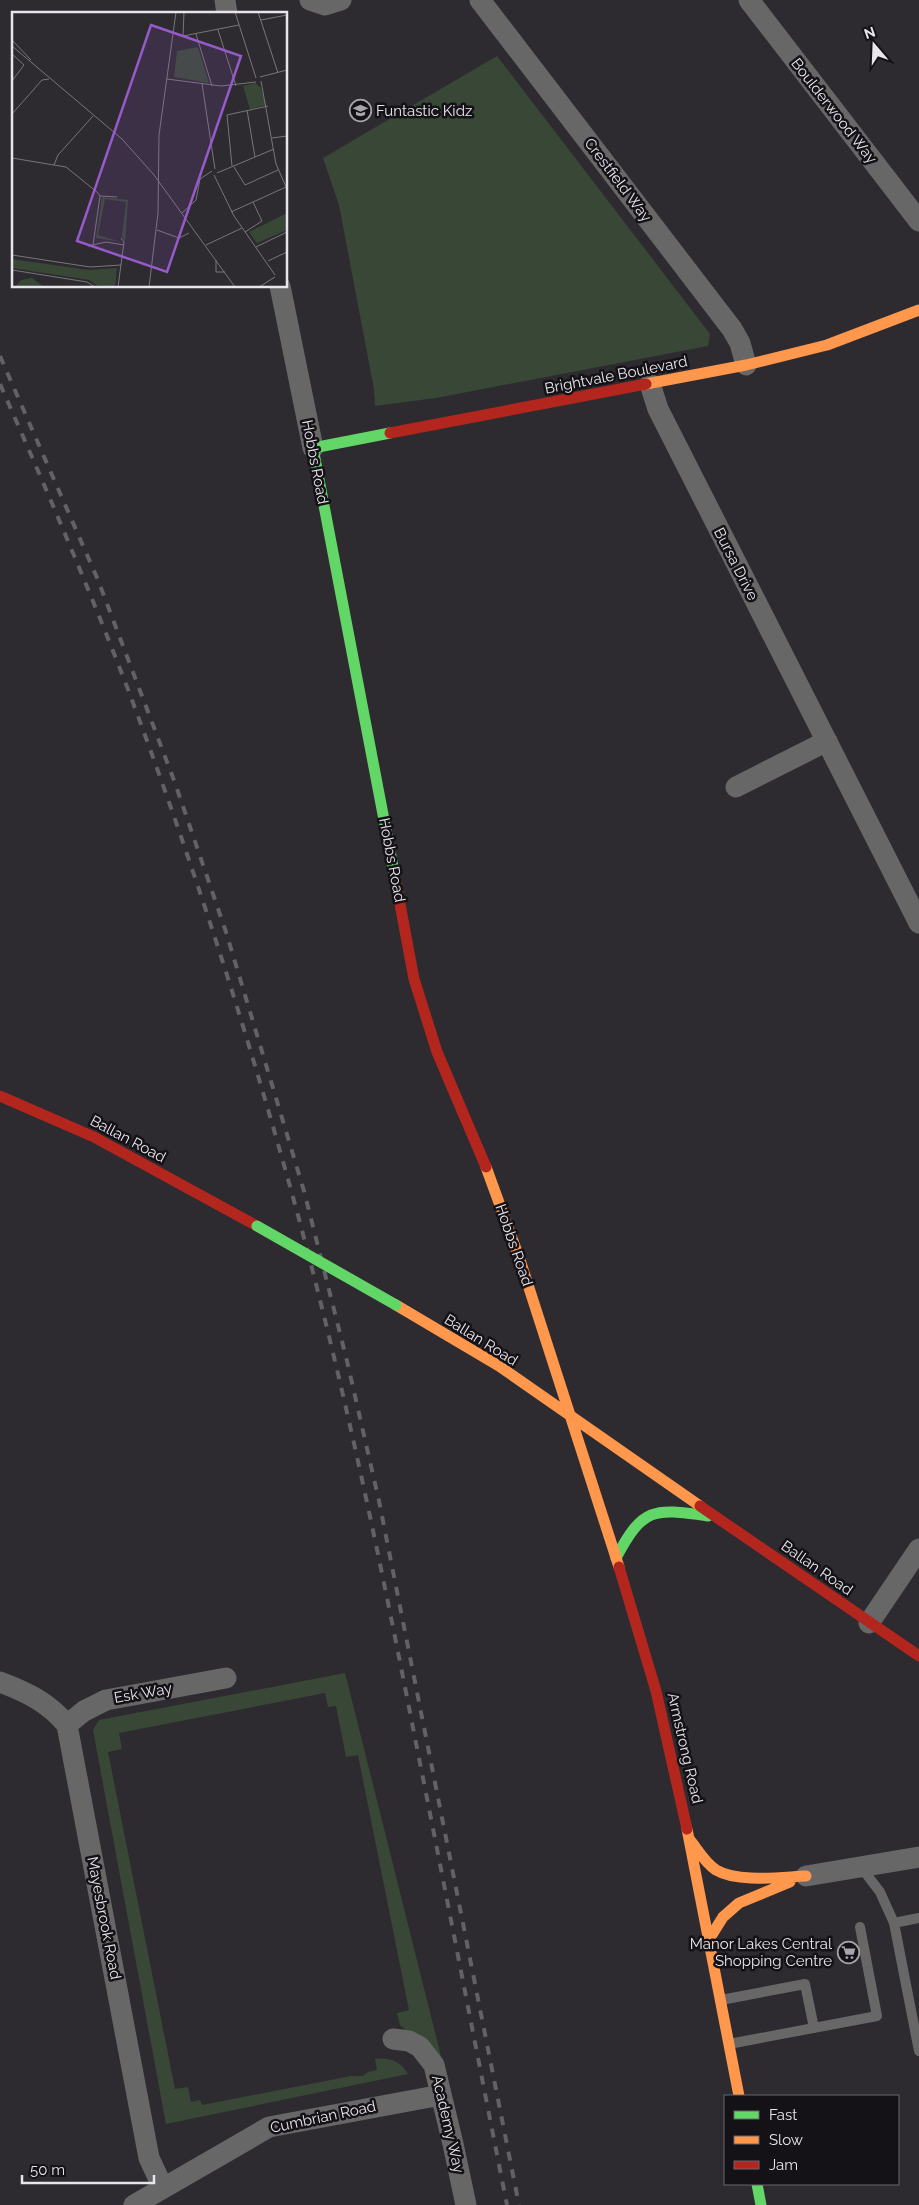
<svg xmlns="http://www.w3.org/2000/svg" width="919" height="2205" viewBox="0 0 919 2205" font-family="Raleway,sans-serif">
<style>
.green{fill:#394836}
.lines{fill:none;stroke-linecap:round;stroke-linejoin:round}
.lane{stroke:#676767;stroke-width:10}
.street{stroke:#676767;stroke-width:21}
.fast{stroke:#63d668;stroke-width:11}
.slow{stroke:#ff974d;stroke-width:11}
.jam{stroke:#b3261e;stroke-width:11}
.rail{stroke:#626163;stroke-width:4;stroke-dasharray:9 9;stroke-linecap:butt}
.fast-bridge{stroke:#63d668;stroke-width:11}
.labels{text-anchor:middle;stroke-width:5;stroke-linejoin:round;paint-order:stroke}
.poi-label{font-size:15px;fill:#e8e5ec;stroke:#141216;text-anchor:start}
.street-label{font-size:15px;fill:#e8e5ec;stroke:#141216}
.inset-road{fill:none;stroke:#78757b;stroke-width:1}
.view{fill:#965aca;fill-opacity:0.15;stroke:#965aca;stroke-width:2.5}
.inset-edge{fill:none;stroke:#e8e5ec;stroke-width:2.5}
</style>
<rect width="100%" height="100%" fill="#2d2a30"/>
<path class="green" d="M497,56l213,278 -2,12 -272,52 -61,8 -1,-17 -35,-184 -16,-47z
M345,1673l98,391 -43,-39 -3,-12 12,-3 -51,-255 -12,2 -10,-51 -8,1 -3,-14 -206,40 3,16 -14,3 67,337 13,-2 3,15 9,-2 2,5 149,-29h12l5,-4 9,-2 -2,-11c14,-2 26,2 33,15l-242,50 -73,-394 6,-10z"/>
<g class="lines">
<path class="lane" d="M861,1867l19,25 14,31 25,128
M894,1923l25,-5
M721,2000l84,-16 9,44
M729,2044l148,-28 -17,-89"/>
<path class="street" d="M225,0l2,14
M310,0l15,5 16,-5
M480,0l252,329 8,14 6,22
M749,0l170,221
M280,286l33,162
M650,384l8,25 261,514
M736,787l91,-46
M869,1623l50,-74
M0,1682c27,10 49,21 67,43l82,433 14,30
M67,1725l17,-14 22,-11 120,-22
M806,1876l113,-19
M393,2039l16,2 11,6 14,18 19,79 13,61
M134,2205l135,-78 172,-32"/>
<path class="fast" d="M390,433l-77,15 81,424
M616,1558c27,-51 37,-50 92,-42
M757,2184l4,21"/>
<path class="slow" d="M646,384l100,-19 81,-20 92,-35
M486,1167l34,93 99,307
M396,1305l103,61 201,140
M687,1829l52,267
M690,1840c8,10 15,23 26,30 22,13 65,7 90,6
M708,1941l15,-24 16,-14 51,-21"/>
<path class="jam" d="M390,433l256,-49
M394,872l20,107 23,73 49,115
M0,1096l94,41 163,89
M700,1506l219,150
M619,1567l37,124 31,138"/>
<path class="rail" d="M0,356l98,224 77,203 51,149 78,259 43,170 32,140 140,704
M0,384c45,102 89,204 129,308 61,163 115,329 162,498 50,180 88,364 124,548 31,155 61,311 92,467"/>
<path class="fast-bridge" d="M257,1226l139,79"/>
</g>
<defs>
<symbol id="school-ring" viewBox="-11 -11 22 22"><circle r="9.5" fill="#141216" stroke="#a7a4aa" stroke-width="1.5"/><path d="M0-5L7-2L0 1L-7-2ZM-4 1L0 2.5L4 1V4Q0 6-4 4Z" fill="#a7a4aa"/></symbol>
<symbol id="supermarket-ring" viewBox="-11 -11 22 22"><circle r="9.5" fill="#141216" stroke="#a7a4aa" stroke-width="1.5"/><path d="M-6-5.5h2.5l.6 2H6L4.5 2H-2.5L-4.4-4H-6ZM-1.5 3.2a1.3 1.3 0 1 0 .1 0ZM3 3.2a1.3 1.3 0 1 0 .1 0Z" fill="#a7a4aa"/></symbol>
</defs>
<g fill-rule="evenodd">
<use href="#school-ring" x="348" y="98" width="25" height="25"/>
<use href="#supermarket-ring" x="836" y="1940" width="25" height="25"/>
</g>
<g class="labels">
<g class="poi-label">
<text x="376" y="116">Funtastic Kidz</text>
<text x="832" y="1949" text-anchor="end">Manor Lakes Central<tspan x="832" dy="17">Shopping Centre</tspan></text>
</g>
<g class="street-label">
<text transform="translate(834 111) rotate(52)" y="5">Boulderwood Way</text>
<text transform="translate(618 180) rotate(53)" y="5">Crestfield Way</text>
<text transform="translate(616 375) rotate(-11)" y="5">Brightvale Boulevard</text>
<text transform="translate(315 462) rotate(79)" y="5">Hobbs Road</text>
<text transform="translate(736 564) rotate(63)" y="5">Bursa Drive</text>
<text transform="translate(392 860) rotate(79)" y="5">Hobbs Road</text>
<text transform="translate(128 1139) rotate(28)" y="5">Ballan Road</text>
<text transform="translate(514 1245) rotate(71)" y="5">Hobbs Road</text>
<text transform="translate(481 1340) rotate(32)" y="5">Ballan Road</text>
<text transform="translate(817 1568) rotate(35)" y="5">Ballan Road</text>
<text transform="translate(143 1693) rotate(-10)" y="5">Esk Way</text>
<text transform="translate(685 1748) rotate(77)" y="5">Armstrong Road</text>
<text transform="translate(104 1918) rotate(79)" y="5">Mayesbrook Road</text>
<text transform="translate(323 2117) rotate(-12)" y="5">Cumbrian Road</text>
<text transform="translate(448 2124) rotate(77)" y="5">Academy Way</text>
</g>
</g>
<g transform="translate(12 12)">
<rect width="275" height="275" fill="#2d2a30"/>
<path d="M186,35l11,36 -35,-6 3,-26zM243,71l6,5 5,17 -16,4 -7,-23zM90,185l26,3 -3,42 -3,-6 4,-34 -21,-3 -7,36 23,7 -25,-4zM275,201v17l-30,13 -8,-11zM0,247l77,11 28,-2 -2,19h-16l-10,-7 -77,-12zM20,266l12,9h-29l6,-7z" fill="#394836"/>
<path class="inset-road" d="M172,0l-1,24 56,-11M223,0l21,66M246,0l20,61M249,8l26,-5M206,18l18,56M184,22l16,52M0,28l19,20M0,34l110,93 32,36 81,112M0,42l12,11 -12,16M248,65l27,-7M155,67l54,7 35,-4M249,69l15,83 11,25M190,72l13,85M275,82v17M235,98l8,47M0,102l30,-34 7,-1M260,126l15,-2M0,146l54,9 31,25 3,4 -7,49M42,153l4,-10 35,-39M220,154l-5,-51 41,-9M222,155l11,18 33,-15M205,161l57,-24M202,163l20,41 41,59M88,184l17,1M219,200l55,-25M170,201l14,-13 4,-21 12,-8M145,218l22,8 10,-5M233,220l17,-11 -9,-19M194,233l36,-17M76,234l18,-4 18,3M244,235l31,-15M0,243l78,12 31,-2M204,248v12h9M256,249l19,-9M0,258l75,12 8,5M106,275l6,-45 -3,-4M137,275l9,-74 1,-78 17,-123M247,275l16,-10"/>
<path class="view" d="M139,13l90,31 -74,216 -90,-31z"/>
<rect width="275" height="275" class="inset-edge"/>
</g>
<rect x="724" y="2095" width="175" height="90" fill="#141216" stroke="#69666c"/>
<rect x="734" y="2111" width="25" height="8" fill="#63d668" stroke="#69666c"/>
<text x="769" y="2120" font-size="15" fill="#e8e5ec">Fast</text>
<rect x="734" y="2136" width="25" height="8" fill="#ff974d" stroke="#69666c"/>
<text x="769" y="2145" font-size="15" fill="#e8e5ec">Slow</text>
<rect x="734" y="2161" width="25" height="8" fill="#b3261e" stroke="#69666c"/>
<text x="769" y="2170" font-size="15" fill="#e8e5ec">Jam</text>
<g transform="translate(874 45) rotate(341)" stroke="#141216" stroke-width="4" paint-order="stroke">
<path d="M0-4L9 19L0 12L-9 19Z" fill="#e8e5ec"/>
<text y="-8" font-size="14" font-weight="bold" text-anchor="middle" fill="#e8e5ec">N</text>
</g>
<path d="M22 2175v8h132v-8" fill="none" stroke="#e8e5ec" stroke-width="2.5"/>
<text x="30" y="2175" font-size="15" fill="#e8e5ec" stroke="#141216" stroke-width="4" paint-order="stroke">50 m</text>
</svg>
